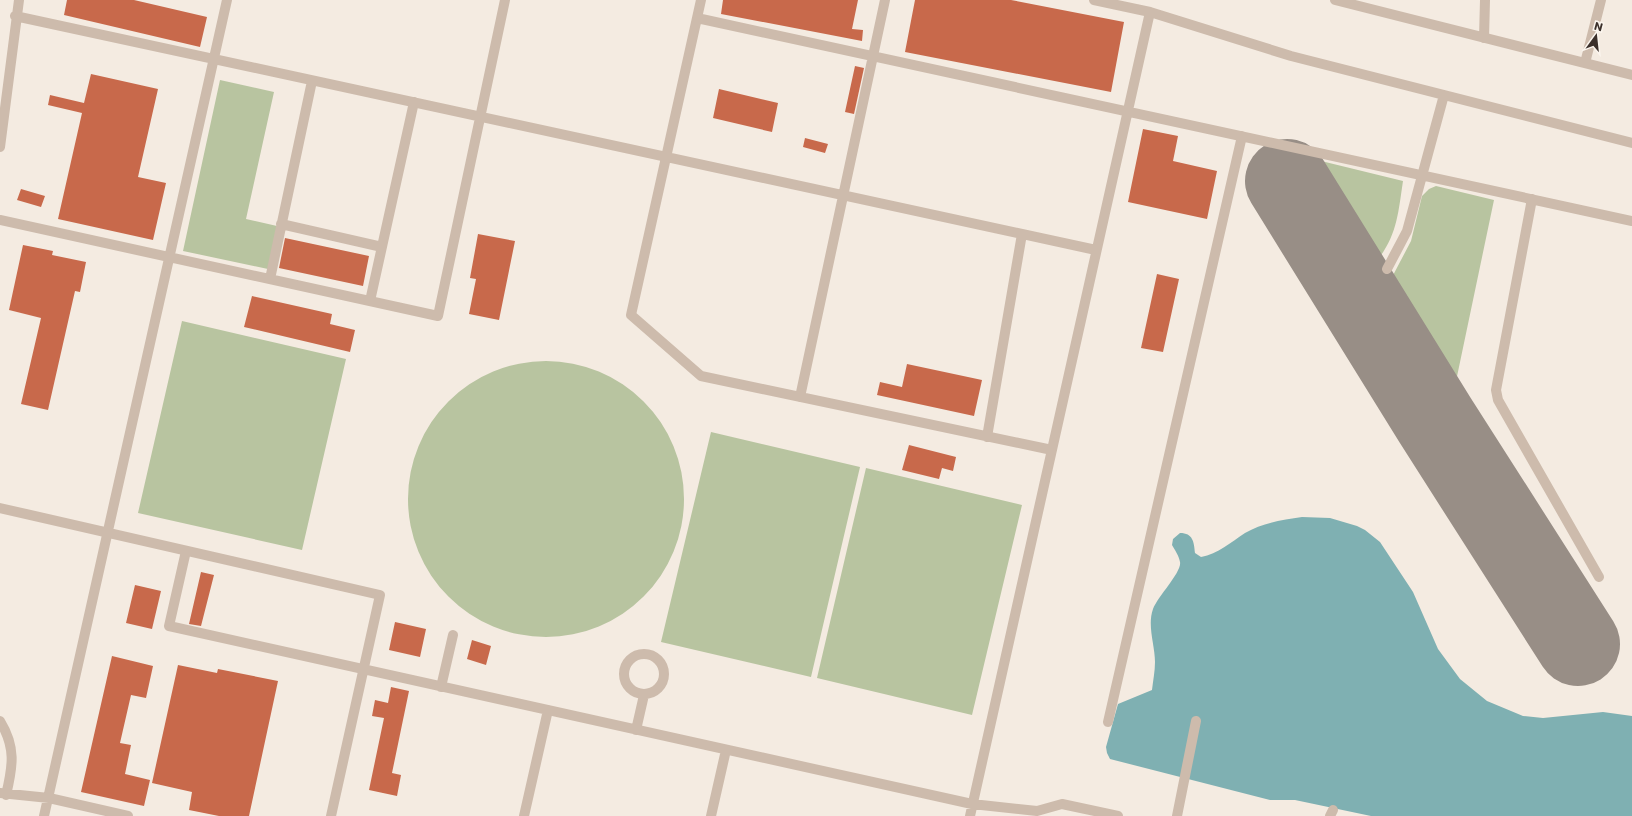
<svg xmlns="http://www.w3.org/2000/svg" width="1632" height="816" viewBox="0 0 1632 816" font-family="Poppins,sans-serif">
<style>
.green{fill:#b8c4a0}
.water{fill:#7fb0b2}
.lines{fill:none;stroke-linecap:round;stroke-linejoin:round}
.runway{stroke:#988e86;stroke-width:84}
.building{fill:#c8694b}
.minor{stroke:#cdbbac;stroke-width:10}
</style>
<rect width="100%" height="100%" fill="#f4ebe1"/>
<path class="green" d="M220,80l54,12 -28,127 31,7 -9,43 -85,-18z
M1313,159l90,22c-5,33 -6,57 -29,83z
M1436,186l58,14 -39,186 -65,-105 21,-40 11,-45 7,-7z
M182,321l164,38 -44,191 -164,-37z
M408 499a138 138 0 1 1 276 0a138 138 0 1 1-276 0Z
M711,432l149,35 -49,210 -150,-35z
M866,468l156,37 -50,210 -155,-37z"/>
<path class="water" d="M1302,517l28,1 27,8 8,4 15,12 33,50 25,57 22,30 27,22 36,15 20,2 60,-6 29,4v100h-261l-76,-16h-25l-160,-41 -3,-6 -1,-6 12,-43 34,-14c1,-9 3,-19 3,-28 0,-17 -8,-36 -2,-53 5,-13 29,-37 27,-47 -1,-6 -5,-12 -8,-17l1,-6 7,-6c13,0 14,9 15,20l6,4c17,-3 30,-15 44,-24 17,-10 37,-13 57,-16z"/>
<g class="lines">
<path class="runway" d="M1287,181l148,239 143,224"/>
</g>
<path class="building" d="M67,0h67l73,17 -7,30 -136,-32z
M723,0h135l-6,29 11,1 -1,11 -141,-27z
M915,0h96l113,22 -13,70 -206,-40z
M855,66l9,2 -10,46 -9,-2z
M91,74l67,15 -20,88 28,6 -13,57 -95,-21 24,-106 -34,-8 2,-10 34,8z
M719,89l59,14 -6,29 -59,-14z
M1143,129l35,7 -5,25 44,10 -10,48 -79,-17z
M805,138l23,6 -3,9 -22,-6z
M21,189l24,7 -4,11 -24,-7z
M478,234l37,7 -16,79 -30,-6 7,-35 -6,-1z
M285,238l84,18 -6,30 -84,-18z
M23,245l30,6 -1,4 34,7 -6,30 -5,-1 -27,119 -27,-6 20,-86 -32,-8z
M1157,274l22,5 -16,73 -22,-4z
M252,296l80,18 -2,10 25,6 -5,22 -106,-25z
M907,364l75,16 -8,36 -97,-21 3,-13 22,5z
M909,445l47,12 -3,14 -11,-3 -3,11 -37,-9z
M201,572l13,3 -13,51 -12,-2z
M135,585l26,6 -9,38 -26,-6z
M395,622l31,7 -6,28 -31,-7z
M472,640l19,6 -5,19 -19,-6z
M112,656l41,10 -7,32 -15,-3 -11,48 11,2 -6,29 25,6 -6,26 -63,-14z
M178,665l39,8 1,-4 60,12 -29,135h-30l-30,-6 3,-18 -40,-9z
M391,687l18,4 -17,82 9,2 -4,21 -28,-6 15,-72 -12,-2 3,-16 13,3z"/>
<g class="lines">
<path class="minor" d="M701,0l-70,315 70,61 351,74
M1094,0l56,12 141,44 341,87
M1335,0l297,75
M15,16l1081,234
M697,18l935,203
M1484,38l1,-38
M1585,63l16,-63
M0,147l19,-147
M1532,199l-36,191 2,10 101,177
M0,220l438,96 67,-316
M281,224l101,23
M1387,269l20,-38 37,-136
M270,279l42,-198
M370,301l44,-199
M800,397l85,-397
M987,437l35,-203
M0,508l380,87 -49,221
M186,551l-17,75 803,178 65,7 25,-7 56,12
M624 674a20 20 0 1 1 40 0a20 20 0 1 1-40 0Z
M441,687l12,-52
M0,721c16,26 13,45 6,74
M1108,722l134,-586
M636,730l8,-35
M0,793l49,5 79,18
M44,816l183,-816
M524,816l24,-106
M711,816l15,-66
M970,816l180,-804
M1177,816l19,-95
M1330,816l3,-6"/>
</g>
<g transform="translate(1596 36) rotate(15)" stroke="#fbf5ee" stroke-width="3" paint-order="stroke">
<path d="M0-3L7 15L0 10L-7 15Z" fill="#3b302b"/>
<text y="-6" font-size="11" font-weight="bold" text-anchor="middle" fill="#3b302b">N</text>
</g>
</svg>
